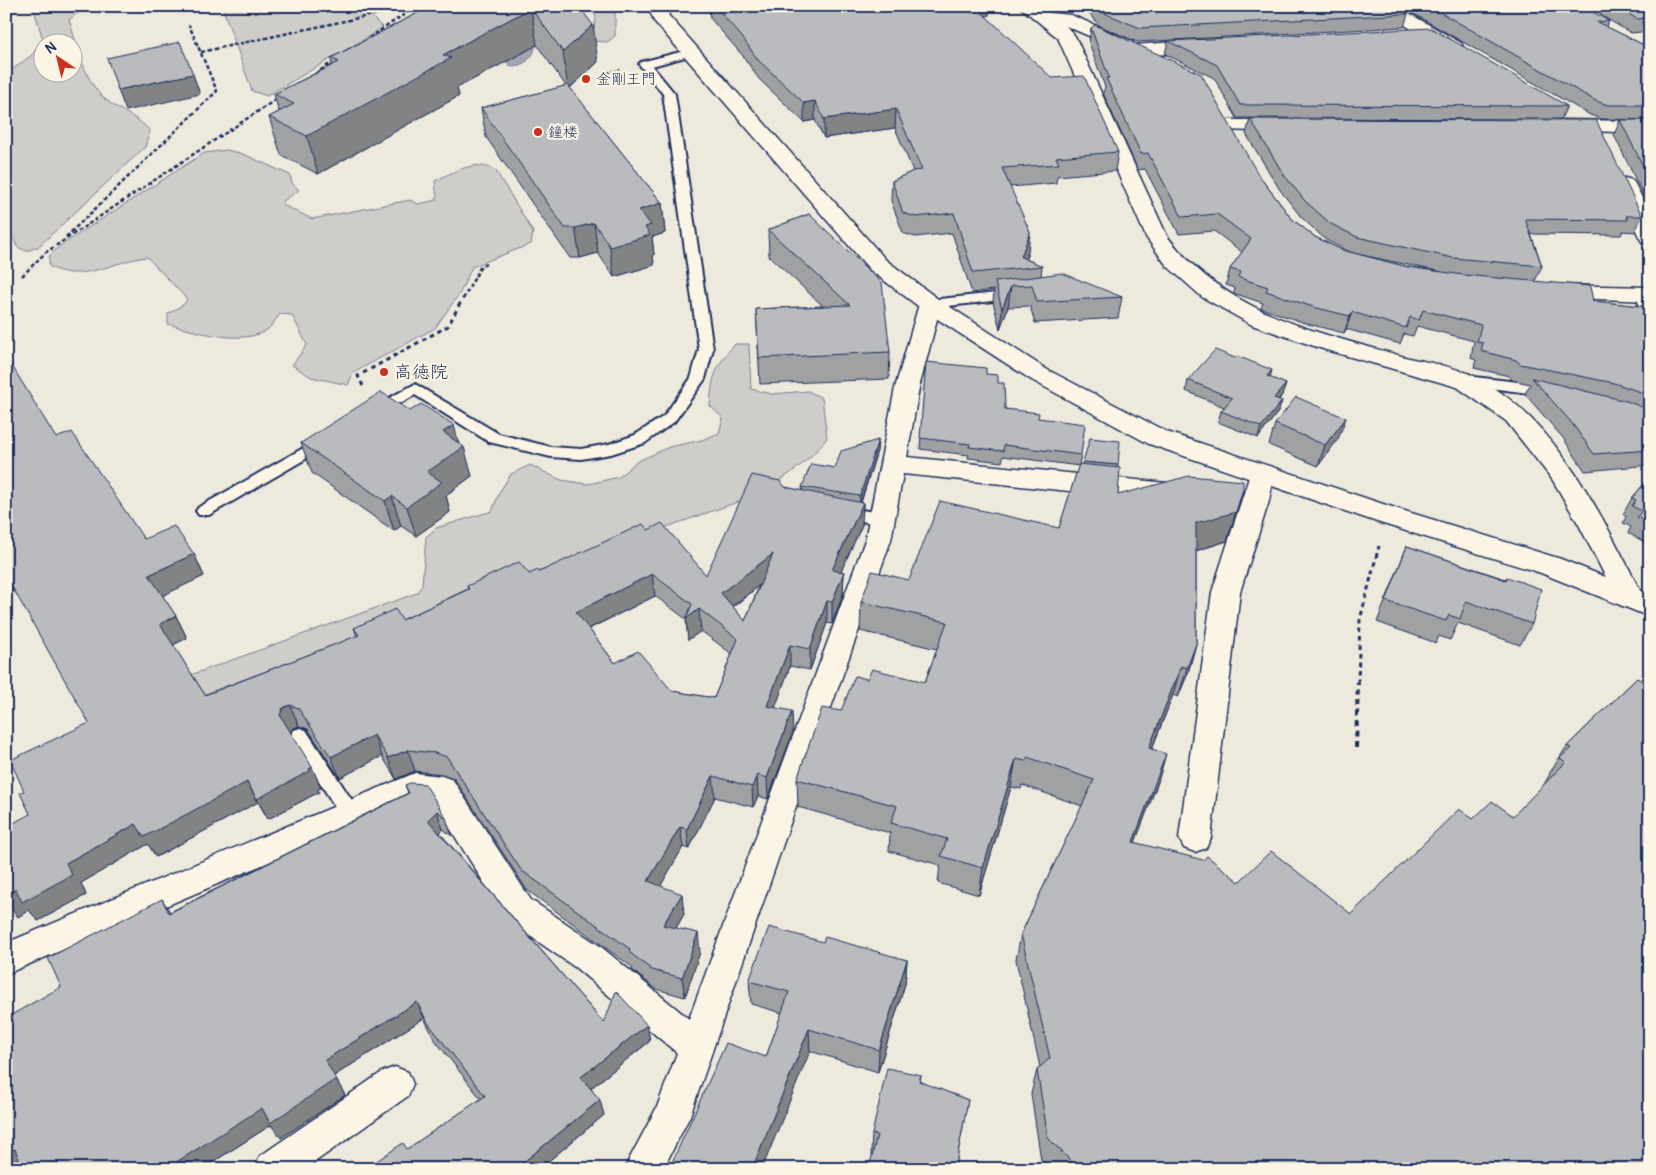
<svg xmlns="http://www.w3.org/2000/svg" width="1656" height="1175" viewBox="0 0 1656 1175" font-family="Pangolin,'Klee One',sans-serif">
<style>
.green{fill:#cfcdca;stroke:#757e94;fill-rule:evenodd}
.water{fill:#a2a7af;stroke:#6c778f}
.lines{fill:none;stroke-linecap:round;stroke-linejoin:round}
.lane-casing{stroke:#1b2f5e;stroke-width:4}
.street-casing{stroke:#1b2f5e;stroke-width:3}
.secondary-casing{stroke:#1b2f5e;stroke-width:3}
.path-far2{stroke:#1b2f5e;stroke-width:2.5;stroke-dasharray:4 2.5;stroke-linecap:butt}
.path-far1{stroke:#1b2f5e;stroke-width:3;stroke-dasharray:4.5 4;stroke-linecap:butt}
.path{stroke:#1b2f5e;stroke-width:4;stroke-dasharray:6 4.5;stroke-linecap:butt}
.lane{fill:#fcf5e5;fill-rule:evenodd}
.street{fill:#fcf5e5;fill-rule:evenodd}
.secondary{fill:#fcf5e5;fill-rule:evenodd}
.wall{fill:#a0a1a3;stroke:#1b2f5e;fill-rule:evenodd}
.shaded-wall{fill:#828385;stroke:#1b2f5e}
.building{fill:#babbbe;stroke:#1b2f5e;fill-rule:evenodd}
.poi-dot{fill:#c8321e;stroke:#fcf5e5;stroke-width:2}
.labels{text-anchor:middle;stroke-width:4.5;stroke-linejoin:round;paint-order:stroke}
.far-poi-label{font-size:15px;fill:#1b2f5e;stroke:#fcf5e5;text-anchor:start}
.poi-label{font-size:18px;fill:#1b2f5e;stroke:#fcf5e5;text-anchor:start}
</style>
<rect width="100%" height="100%" fill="#eee9dd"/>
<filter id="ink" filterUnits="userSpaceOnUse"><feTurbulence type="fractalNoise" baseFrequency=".02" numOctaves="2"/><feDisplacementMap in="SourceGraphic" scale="10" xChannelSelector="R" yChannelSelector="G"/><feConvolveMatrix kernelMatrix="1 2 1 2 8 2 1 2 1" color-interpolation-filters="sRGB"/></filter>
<g filter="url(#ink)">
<path class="green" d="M33,6h17l15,4 16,-4h24l-29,8 -7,6c9,26 15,62 37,80 15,12 32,17 44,31l-5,16 -107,100 -12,4 -9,-4 -5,-12h-6v-161l26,-19 11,-15zM42,42h30v30h-30z
M222,6h163l-18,6 16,16 -116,68 -15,-5z
M590,6h25v30l-8,6 -15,-1 4,-24z
M227,150l16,4 47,21 2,8 7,7 -16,11v4l29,14 98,-19 8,4 19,-4 -2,-19c18,-9 41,-23 61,-10l37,61 -2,12 -59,23 -12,26 -25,35 -82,45 -5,12 -37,-8 -19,-12 15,-20 -15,-30 -12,-1c-4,5 -8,12 -12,15 -23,18 -75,2 -100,-5v-10l16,-10 3,-5 -40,-42c-32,3 -67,28 -98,9v-10l11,-10 144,-93z
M735,344h14l2,45 21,5 36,-3 14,7 5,40c-24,31 -53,48 -89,64l-295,103 -249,93 -42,-9 265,-96 5,-8 4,-48 10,-9 56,-17 8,-20 11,-17 19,-9 31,15 27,4 31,-7 17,-15 33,-15 33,-7 17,-7 4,-15 -13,-12c2,-30 5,-39 25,-62z"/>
<path class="water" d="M531,43l4,4c-1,12 -15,21 -26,19l-2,-6z"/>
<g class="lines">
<defs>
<path id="lane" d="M692,49l4,1v4l-44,12 23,28 38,255 -8,30 -31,43 -29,21 -34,11 -30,5 -30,-2 -62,-15 -74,-47 -36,20h-10l-2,-3 2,-3 46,-25 84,50 52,13 30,2 28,-5 26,-9 29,-19 27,-38 8,-29 -36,-255 -24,-30 2,-2z
M1642,290l5,1 3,6v21l-7,-4 -8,-20z
M1015,291l7,4 -2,3 -90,10 -7,-4 7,-4z
M1465,376l71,8 19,6 2,3 -7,5 -14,-4 -76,-10 -2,-3z
M323,437l7,5 -2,4 -119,69h-10l-3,-4 3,-4z
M840,507l42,6 6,2 2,4 -2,4 -6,2 -47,-9 -3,-4 3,-4z
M300,728l6,2 51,78 2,6 -2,6 -7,2 -7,-2 -49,-80 -3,-5 3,-5z"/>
<path id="street" d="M1019,6h22l10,7 20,2 61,26 2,4 69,-5 7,2 2,4 -2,4 -7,2 -68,4 -69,-30 9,10 92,200c59,78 149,96 238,121 21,5 51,10 69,19 83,42 129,143 170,222l-4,7 -10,3 -10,-3 -41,-80 -27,-46 -46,-58 -49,-34 -131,-37 -74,-25 -50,-28 -35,-31 -21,-29 -88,-199z
M1374,6h22l65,37 2,4 -2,4h-14z
M1229,120h57l7,2 3,4 -3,4 -7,2 -64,-2 -3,-4 3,-4z
M1561,120l89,1v12l-96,-3 -3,-4 3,-4z
M1625,178l7,2 3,4 15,30v29l-8,-1 -3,-5 -24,-53 3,-4z
M1554,285l96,2v14l-104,-4 -3,-5 3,-5z
M930,297l8,2 3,5 -22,84 -12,69 270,27 9,3 4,6 -4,6 -9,3 -274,-28 -12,66 -87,243 -114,333 -27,53h-39l33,-62 20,-54 -101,-85 -69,-48 -74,-119 -16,-2 -411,175v-31l409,-170 27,3 11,4 78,120 69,46 89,73 176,-479 30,-152 24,-84 3,-5z
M1261,465l9,3 4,6 -5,27 -29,91 -29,246 -5,10 -11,4 -11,-4 -5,-10 33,-246 40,-124z
M395,1067l13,5 5,12 -5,12 -103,73h-51l6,-13 122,-84z"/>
<path id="secondary" d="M648,6h18l3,10 217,244 52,39 108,70 121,63 228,76 166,51 89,36v22l-109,-44 -164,-51 -228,-78 -119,-65 -108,-70 -52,-39 -216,-249z"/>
</defs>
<use href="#lane" class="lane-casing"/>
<use href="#street" class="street-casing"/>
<use href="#secondary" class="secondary-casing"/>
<path class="path-far2" d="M380,6l5,6
M369,38l48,-32
M201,52l213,-46
M606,73l14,-3
M315,74l19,-13
M66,237l151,-146 -28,-66
M22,276l23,-23 233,-155
M463,299l18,-33 5,-2"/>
<path class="path-far1" d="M363,386l-5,-10 90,-50 15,-28
M1358,683l2,-63 19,-74"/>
<path class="path" d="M1356,748l2,-66"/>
<use href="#lane" class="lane"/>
<use href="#street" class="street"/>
<use href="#secondary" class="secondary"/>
</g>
<path class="wall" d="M431,6h152l1,7 14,49 -28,26 92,115 3,30 -13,4 2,18h-1l1,10 -40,12 -16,-24 -18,5h-10l-84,-121 -5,-29 85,-22 -29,-41 -80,43 2,8 -141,78 -37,-19 -12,-38 10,-5 -5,-18 58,-29 -1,-7z
M709,6h280v9l-3,1 132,136 -3,19 -58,5 -1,7 -46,4 18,65 -2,7 16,7 -1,10 81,21 -4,21 -83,5 -5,-17 -22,1 -8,22 -7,-27 1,-12 -22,3 -20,-60 -37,4 -12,-4 -12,-32 1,-20 21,-10 -18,-43 -71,10 -9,-18 -11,2 -45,-43 -16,-23 -33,-38z
M1083,6h314l11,8 -4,13 -267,15 -37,-16z
M1400,6h188l5,6 16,9 -2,6 43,21v72l-48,-1 -12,-4z
M1594,6h56v25l-19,2 -29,-17z
M1091,28l168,148 33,43 23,18 27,13 66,17 34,5 -90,-19 -26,-13 -25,-23 -21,-27 -34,-56 4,-15 392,97 -7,16 -12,-1 -2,4 -90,-1 11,32 -7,15 58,20 57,6v158l-65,6 -22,-33 -38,-44 5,-10 -18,-4 -3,-4 -35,-8 2,-8 -5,-2 3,-17 -57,-15 -4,10 -9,-2 -4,10 -54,-15 -2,4 -36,-9 -47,-16 2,-5 -27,-9 -2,-1 1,-5 -9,-3 4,-16 12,-17 -28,-21 -35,3 -34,-65 -7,1 -35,-77 2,-6 -16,-44z
M1168,41l399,65 -6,13 -324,-1 -23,-40 -49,-24z
M1620,120h30v89l-36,-74z
M809,214l81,138 -1,27 -129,5 -4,-75 67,-3 -54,-50 -1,-26z
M926,362l60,12 12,9 7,26 33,9 43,37 -2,10 3,-1 1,-2 35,3v30l125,-6 -16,52 -31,10v93l-8,29 -10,24 -5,-2 -21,54 6,33 -23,60 104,40 112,32 122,-95 40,-3 30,-30 7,-12h-1l18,-28 70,-68 13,491h-600l-9,-9 -10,-66 6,-24 3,-3 -24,-107 5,-26 61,-128 -60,-21 -1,4 -10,-2 -32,108 -41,-12 2,-18 -51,-14 1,-18 -92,-26 -1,-28 44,-68 26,-32 58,3 12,-33 -77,-18 1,-29 48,-22 150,-52 20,-62 -76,-10 -1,6 -34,-4 1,-3 -49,-6z
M1270,378l16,6 -4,11 -3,5 3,1 -4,11 -20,26 -40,-16 3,-11 3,-4 -38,-16 2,-11z
M1275,424l63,15 -20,27 -49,-21z
M56,438l88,101 50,15 10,22 -42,19 14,21 11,22 -14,7 32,50 152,-59 -3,-8 48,-8 66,-31 -1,-3 72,-14 109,-42 58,45 79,-88 18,4 -1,-4 33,-19 43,-28 -1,11 -16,52h2l-1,22 -21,46 3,1 -1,22 -11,30 -5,-1 -17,47 -20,-4 -15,42 18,24 -25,67 -10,-3 -5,11 -38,-10 -26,52 -6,-2 -23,39 24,28 -8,14 24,24 -15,45 -29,-8 -23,-18 -1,-4 -105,-77 -73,-112 -12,-4 -27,-3 -19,8 -14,-23 -42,22 -32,-49 -9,-3 -7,3 -1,4 30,55 -3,1 1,3 -51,27 -10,-17 -102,55 -8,-13 -67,39 5,12 -48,26 -9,-11 -11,7 -6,-8 18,-95 -6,-23 65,-68zM759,586l-14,35 -12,-14zM655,596l31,23 2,21 13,-9 31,23 -18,44 -42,-7 -57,-28 -26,-34z
M301,443h158l13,33 -26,19 4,17 -34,24 -15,-10 -7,5 -82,-58z
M1650,477v68l-22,-12 3,-6 -8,-4 3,-6 -3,-3 9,-16z
M1407,546l98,33 2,-2 25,47 -12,21 -62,-22 -8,17 -11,-4 -3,7 -59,-21z
M405,785l41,33 6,18 -9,-7 -3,4 164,190 43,2 3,16 -59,47 13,27 -65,54h-174l42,-20 74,-50 -46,-59 -11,-22 -90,58 11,19 -64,43 -10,-13 -69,44 -181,-1 40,-181 101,-88 8,13 238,-119z
M823,942l84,18 -2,24 -27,88 -68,-21 -44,6 16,-44 -31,-9 -2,-23z
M921,1075l-1,7 48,18 -13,69h-86l4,-14h-2l1,-21z"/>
<path class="shaded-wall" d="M972,6h17v9l-18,7z
M531,8l6,37 -80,43 2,8 -141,78 -11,-38 136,-81z
M593,25l5,37 -30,27 -5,-37z
M193,74l7,20 -74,17 -8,-21z
M815,101v19l-11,2v-19z
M896,109l-1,19 -71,10v-19z
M662,203l3,30 -13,4 2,18h-1l1,10 -40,12 -4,-30 29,-37z
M594,223l4,30 -18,5 -5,-30z
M1030,232l-2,20 -6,16 -1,-11z
M1011,286l-3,21 -8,22 2,-20z
M1352,312l-6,17 -2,4 6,-17z
M1272,370l-3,11 -2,-5z
M1286,384l-4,11 -11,14 3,-11z
M1282,401l-4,11 -20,26 3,-11z
M1346,418l-8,21 -20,27 7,-21z
M454,425l6,24 4,-2 8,29 -26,19 4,17 -34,24 -9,-29 20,-35 16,-40z
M878,440l-1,11 -18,56 1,-11z
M1243,489l-16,52 -39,12 8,-30z
M392,496l9,30 -7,5 -9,-30z
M863,503l-1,22 -30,66v-21z
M194,554l10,22 -44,21 -11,-22z
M773,554v21l-51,39 -1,-21z
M844,572l-1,22 -11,30v-22z
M652,574l3,22 -75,37 -4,-21z
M6,576l10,15 -10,4z
M827,601v22l-17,47v-21z
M699,609l2,22 -13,9 -2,-21z
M176,616l11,22 -16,8 -11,-22z
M1196,644l-8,29 -10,24 9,-29z
M790,645v21l-22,62 -1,-22z
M1181,666l-8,29 -32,81 8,-28z
M290,705l9,21 -7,3 -3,7 -9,-21 3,-7z
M792,711l1,21 -25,67 -1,-21z
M374,735l8,21 -42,22 -9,-21z
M408,750l7,21 -19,8 -8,-21z
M1166,754l-8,28 -33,87 8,-27z
M1016,759l-5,28 -32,108 4,-27z
M312,767l9,21 -3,1 1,3 -51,27 -11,-20z
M757,775l1,21 -5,11 -1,-20z
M713,776l2,21 -26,52 -2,-20z
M247,782l11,20 -102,55 -8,-13 -67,39 5,12 -48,26 -9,-11 -11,7 -6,-8 -6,4v-18l60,-32 70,-39z
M437,811l6,18 -8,9 -7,-18z
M680,827l3,20 -31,54 -4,-20z
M682,894l2,20 -17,30 -4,-19z
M698,933l2,19 -15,45 -3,-19z
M907,960l-2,24 -27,88 1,-22z
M417,1002l7,16 -90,58 11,19 -64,43 -10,-13 -69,44h-25l-2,-6 150,-103z
M647,1025l3,16 -64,51 -5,-15z
M809,1029l1,22 -48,118h-10z
M600,1100l4,15 -65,54h-24z
M15,1149l15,15 -9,4 -15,-14v-1z"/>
<path class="building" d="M431,6h152l1,7 9,12 -30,27 -32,-44 -88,47 8,3 -144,78 -38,-19 25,-13 -20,-10 65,-32 -8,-4z
M715,6h260l77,72 32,-2 34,76 -62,5 3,7 -57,4 28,64 -9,25 21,9 -69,7 -19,-60 -38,4 -13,-4 -11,-32 21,-10 9,-1 -26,-61 -72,10 -9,-18 -11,2 -46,-43 -16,-23z
M1097,6h300l11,8 -268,14 -38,-16z
M1429,6h159l5,6 16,9 -12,1 53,26v57h-42l-12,-4z
M1616,6h34v12l-13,1z
M1095,25l106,49 58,102 33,43 23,18 27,13 66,17 55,8 127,11 3,15 57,6v88l-36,-12 -94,-19 -4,-4 -35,-9 2,-8 -6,-1 4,-17 -58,-15 -4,10 -9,-3 -4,11 -54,-16 -2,4 -37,-9 -47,-16 2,-4 -28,-9 -2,-2 3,-4 -11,-3 21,-30 -34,-25 -35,3 -34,-64 -7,1 -35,-76h3l-18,-50z
M1431,28l136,78 -327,-1 -23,-40 -49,-24z
M180,42l13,32 -75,16 -11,-32z
M568,85l94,118 -23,7 12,15 -6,2 5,8 -40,12 -16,-24 -19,5h-10l-84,-120z
M1250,119l346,1 46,96h-16l2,4 -103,-1 17,47 -89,-8 -96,-21 -26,-13 -26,-23 -21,-26z
M1620,120h30v60z
M809,214l73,69 8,69 -131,6 -3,-49 94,-4 -82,-75z
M1062,273l60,24 -85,5 -5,-17 -21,1 -9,23 -7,-27z
M1215,350l20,8 2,-2 35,14 -5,6 19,8 -12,14 8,3 -21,26 -40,-16 11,-13 -44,-18z
M6,356l50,82 16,-6 72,107 30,-13 20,28 -45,21 27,41 -16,8 45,71 154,-60 -5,-7 41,-19 7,11 67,-31 -2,-3 52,-24 10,12 9,-4 1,2 104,-48 5,6 14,-7 44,52 46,-100 28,6 5,6 78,16 -31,67 12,2 -12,30 -5,-1 -17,48 -20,-4 -23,61 25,5 -25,67 -10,-3 -5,12 -39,-11 -26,53 -7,-2 -32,54 34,13 -19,31 35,8 -16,45 -30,-8 -23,-18 1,-3 -109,-79 -74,-113 -12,-4 -27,-3 -20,8 -14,-23 -43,22 -33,-49 -8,-3 -7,3 -3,7 32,52 -3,2 1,2 -53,28 -10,-17 -103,55 -8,-13 -70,39 6,12 -50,27 -6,-13 -10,6v-68l24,-13 -10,-21 4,-2 -14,-31 79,-37 -83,-147zM773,554l-28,67 -24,-28zM652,574l40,30 -6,15 13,-10 39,30 -24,59 -42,-7 -34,-40 -23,12 -39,-51z
M926,362l60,6v6l12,1v8h6l1,26 34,4 -1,5 47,6 -4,31 -77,-10 -1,6 -34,-4 1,-3 -50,-6z
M1532,378l94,23 24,9v40l-56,4 -23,-32z
M381,392l29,19 11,-7 33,21 -11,7 21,15 -37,25 15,10 -35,25 -15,-11 -7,5 -84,-58z
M1296,397l50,21 -21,27 -50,-21z
M1090,438l30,3 -2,24 -35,-3z
M878,440l-18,56 -58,-9 9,-23 24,4 6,-17z
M1079,464l41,4 -2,27 71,-19 54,5v8l-7,23 -40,11v121l-9,24 -6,-2 -32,82 17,6 -33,88 70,18 4,-4 32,26 32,-31 80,63 108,-105 14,10 19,-18 21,15 53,-54 -6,-4 11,-10 -4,-2 70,-68 13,8v483h-571l-31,-31 -11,-68 13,-12 -29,-124 73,-154 -67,-23 -1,4 -10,-2 -33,109 -42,-12 6,-17 -56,-16 6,-17 -100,-27 25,-71 19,3 14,-35 12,3 5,-10 53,13 22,-60 -86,-20 11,-31 37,9 31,-79 119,27z
M1650,477v46l-13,-6 5,-6 -10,-5 4,-6 -4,-2z
M1407,546l99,34 1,-3 34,12 -9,35 -66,-23 -6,18 -11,-4 -3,6 -60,-20z
M410,783l15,1 21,34 -9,-7 -9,9 176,203 12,-32 31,34 -66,52 19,23 -85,69h-150l38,-26 4,6 78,-53 -57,-73 -11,-21 -92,58 11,19 -66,44 -8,-15 -87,55 2,6h-154l-8,-20 -9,4v-135l55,-31 -13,-29 114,-59 7,14 240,-120 -4,-8z
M769,927l54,15 2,-5 82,23 -28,90 -70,-21 -57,140h-83l57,-126 40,14 23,-65 -40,-11z
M887,1068l34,7 -2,6 49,19 -13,69h-86l8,-34 -5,-1z"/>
</g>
<g class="poi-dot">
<circle cx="586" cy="79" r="5"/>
<circle cx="538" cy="132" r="5"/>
<circle cx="384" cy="372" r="5"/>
</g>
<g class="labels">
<g class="far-poi-label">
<text x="596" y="84">金剛王門</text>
<text x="548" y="137">鐘楼</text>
</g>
<g class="poi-label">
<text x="394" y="378">高徳院</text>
</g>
</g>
<rect width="1656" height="1175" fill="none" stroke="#fcf5e5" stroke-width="25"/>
<rect x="12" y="12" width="1631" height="1150" fill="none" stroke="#1b2f5e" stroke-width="2" filter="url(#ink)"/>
<g transform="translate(58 58) rotate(325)"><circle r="24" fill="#fcf5e5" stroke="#a2a6af"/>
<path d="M0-4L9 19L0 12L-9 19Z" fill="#c8321e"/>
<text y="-8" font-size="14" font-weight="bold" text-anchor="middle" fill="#1b2f5e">N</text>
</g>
</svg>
